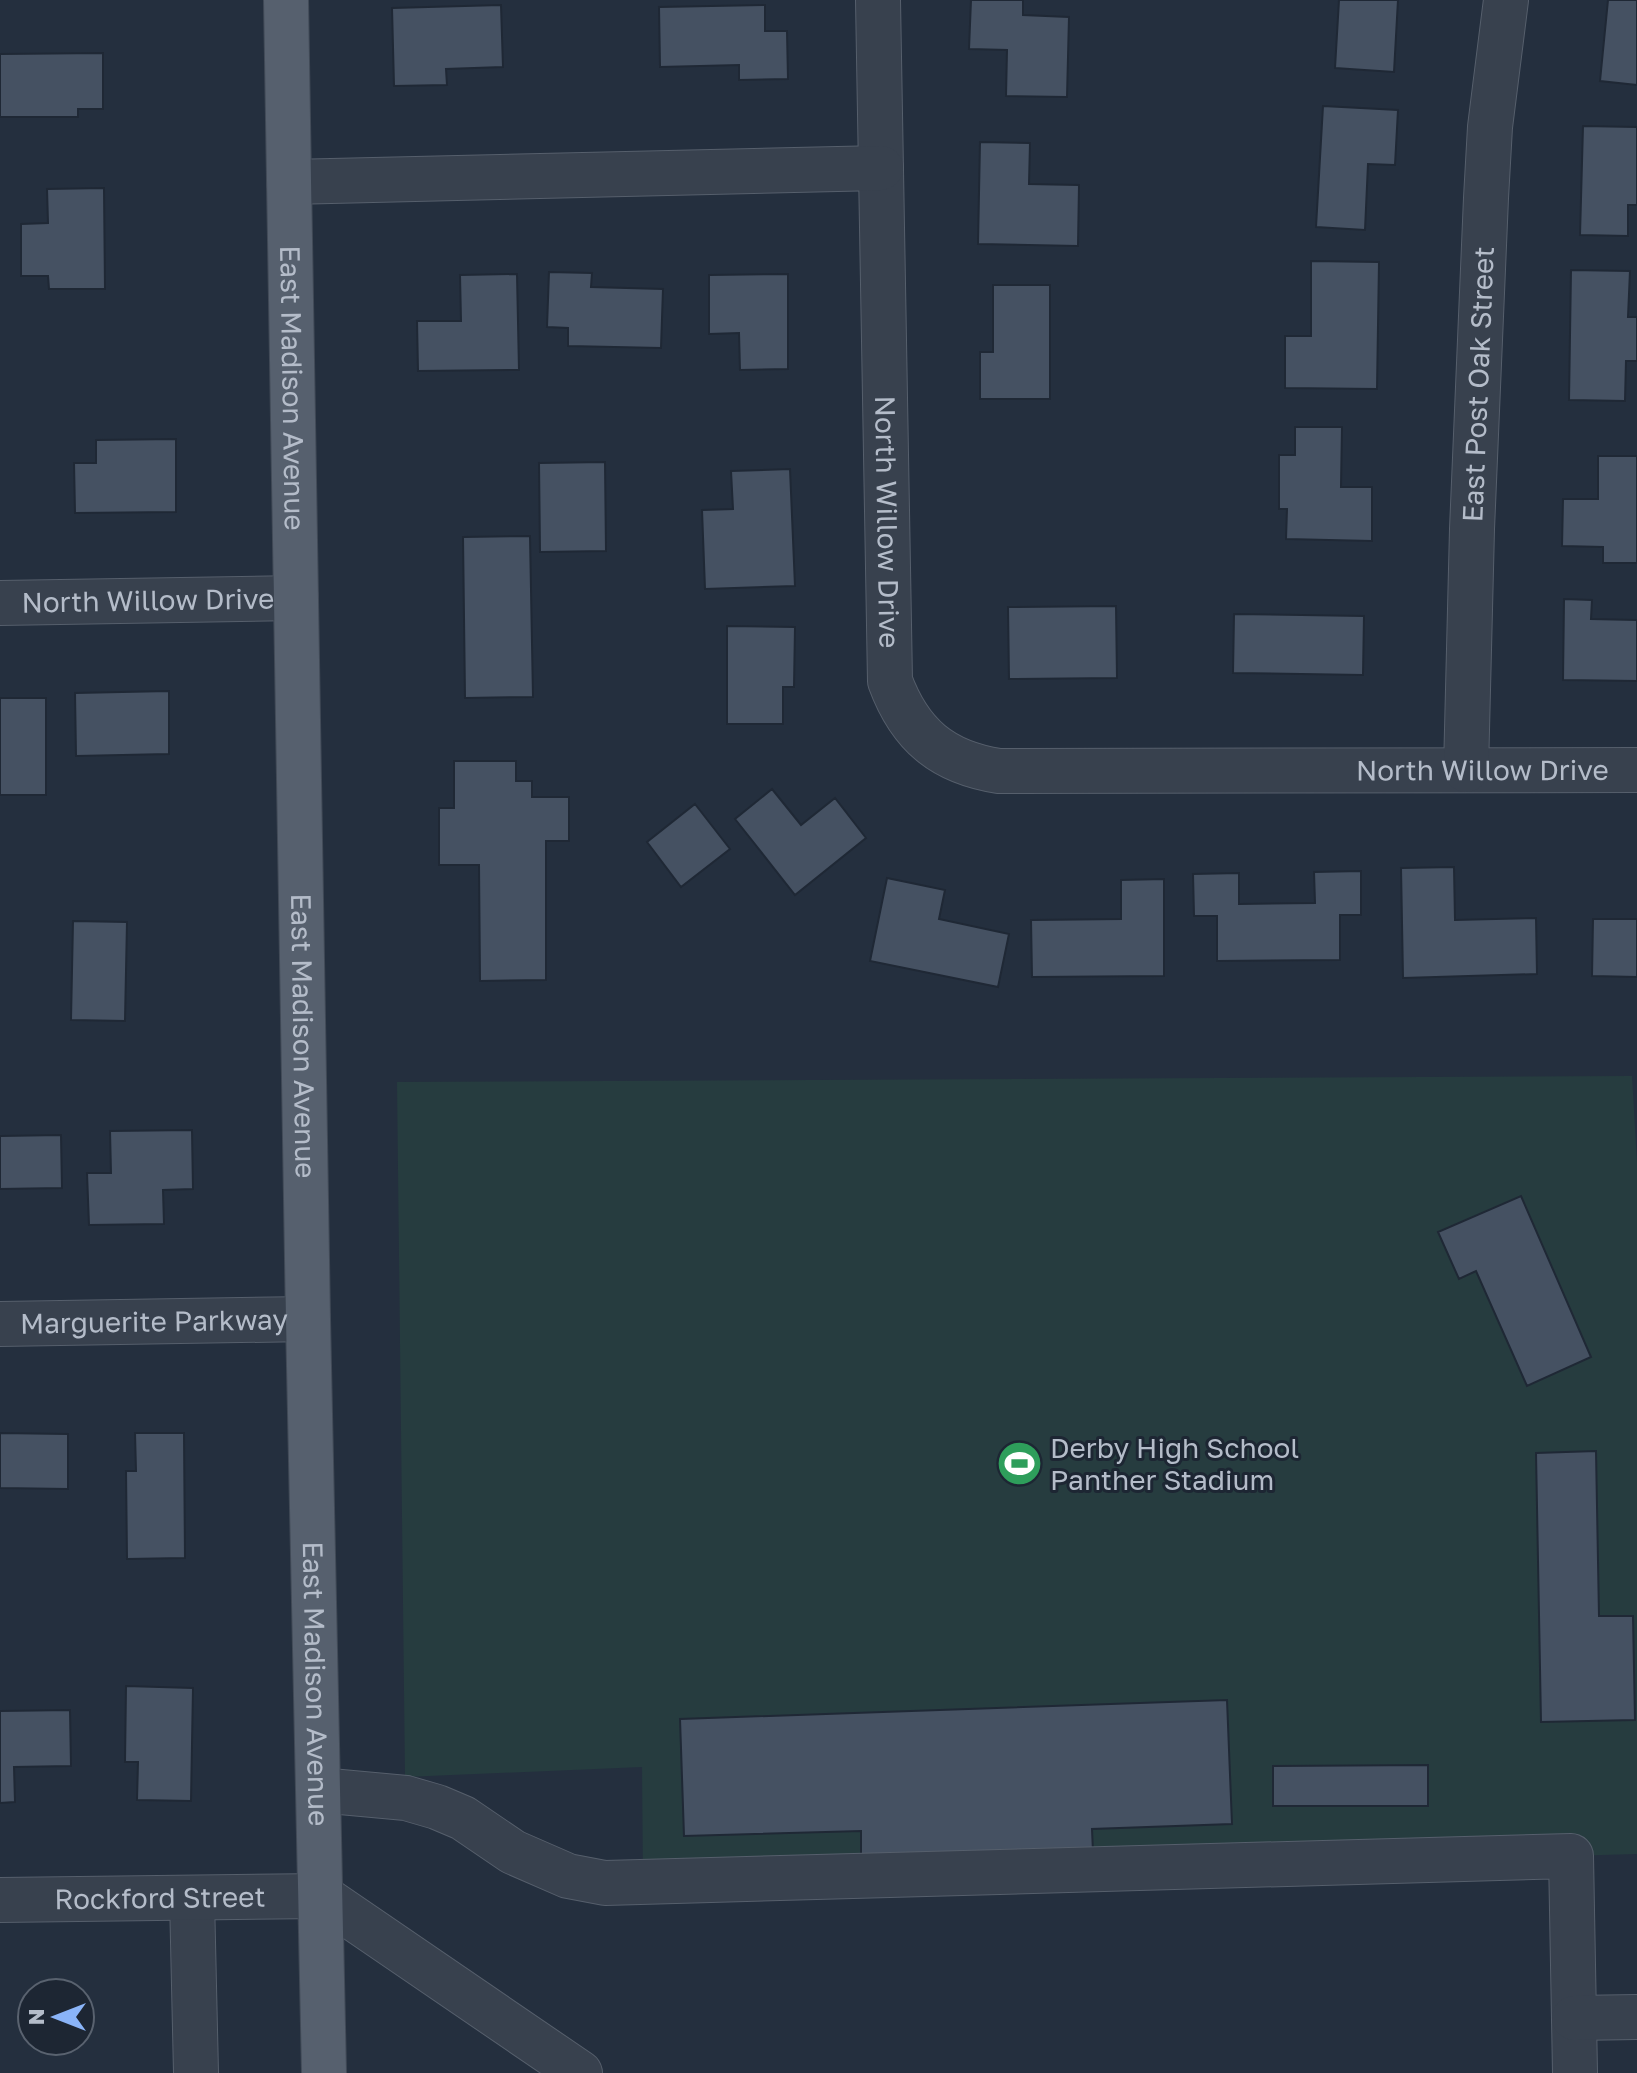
<svg xmlns="http://www.w3.org/2000/svg" width="1637" height="2073" viewBox="0 0 1637 2073" font-family="'Golos Text',sans-serif">
<style>
.green{fill:#263c3f}
.building{fill:#455162;stroke:#1f2835;stroke-width:2}
.lines{fill:none;stroke-linecap:round;stroke-linejoin:round}
.minor-casing{stroke:#565f6c;stroke-width:46}
.major-casing{stroke:#414a57;stroke-width:46}
.minor{stroke:#38414e;stroke-width:44}
.major{stroke:#56606e;stroke-width:44}
.labels{text-anchor:middle;stroke-width:6;stroke-linejoin:round;paint-order:stroke}
.street-label{font-size:28px;fill:#b4bcc9;stroke:#1d2633}
.poi-label{font-size:28px;fill:#b4bcc9;stroke:#1d2633;text-anchor:start}
</style>
<rect width="100%" height="100%" fill="#242f3e"/>
<path class="green" d="M1632,1076l5,86v692l-994,28 -1,-115 -237,10 -8,-695z"/>
<path class="building" d="M971,0h52v15l46,2 -2,80 -61,-1 1,-46 -38,-1z
M1339,0h59l-4,72 -59,-4z
M1608,0h29v85l-37,-4z
M501,5l2,62 -57,2 1,16 -53,1 -2,-78z
M765,5v26h22l1,48 -49,1v-15l-79,2 -1,-60z
M103,53v56h-25v8h-78v-63z
M1323,106l75,4 -3,55 -27,-1 -3,66 -49,-3z
M1583,126l54,1v78h-9v31l-48,-1z
M980,142l50,1 -1,41 50,1 -1,61 -100,-2z
M104,188l1,101h-56l-1,-13h-27v-52l27,-1 -1,-34z
M1311,261l68,1 -2,127 -92,-1v-52h26z
M1571,270l59,1 -2,46h9v44h-11l-1,40 -56,-1z
M549,272l43,1 -1,14 72,2 -2,59 -93,-2v-18l-21,-1z
M517,274l2,96 -101,1 -1,-50h44l-1,-46z
M788,274v95l-48,1 -1,-37 -30,1v-59z
M993,285h57v114h-70v-47h13z
M1295,427h47l-1,60h31v54l-86,-2 1,-30h-8v-54h16z
M176,439v73l-101,1 -1,-50h22v-23z
M1598,456h39v107h-34v-16l-41,-1 1,-47h35z
M605,462l1,89 -66,1 -1,-89z
M790,469l5,117 -90,3 -3,-79 31,-1 -2,-38z
M530,536l3,161 -68,1 -2,-161z
M1564,599l28,1 -1,19 46,1v61l-74,-1z
M1116,606l1,72 -108,1 -1,-72z
M1234,614l130,2 -1,59 -130,-2z
M727,626l68,1 -1,60h-11v37h-56z
M169,691v63l-93,2 -1,-63z
M0,698h46v97h-46z
M454,761h62v20h16v16h37v44h-23v139l-66,1 -1,-116h-40v-57h15z
M772,789l29,36 34,-27 31,40 -71,57 -60,-76z
M695,804l35,45 -49,38 -34,-45z
M1454,867l1,53 81,-2 1,56 -134,4 -2,-110z
M1361,871v44h-21v45l-123,1v-45h-23l-1,-42 46,-1v31l76,-1 -1,-31z
M887,878l58,12 -6,29 70,15 -11,53 -128,-26z
M1164,879v97l-132,1 -1,-57 90,-1v-39z
M1593,919h44v58l-45,-1z
M73,921l54,1 -2,99 -54,-1z
M192,1130l1,59 -30,1 1,34 -75,1 -2,-52h24l-1,-42z
M61,1135l1,53 -62,1v-53z
M1521,1196l70,161 -64,29 -51,-115 -17,8 -21,-47z
M0,1433l68,1v55l-68,-1z
M135,1433h49l1,125 -58,1 -1,-88h10z
M1596,1451l3,165h34l2,104 -94,2 -5,-269z
M126,1686l67,2 -2,113 -54,-1 1,-38h-13z
M1227,1700l5,124 -140,5 1,23 -232,8v-29l-177,5 -4,-117z
M70,1710l1,56 -57,1 1,35 -15,1v-92z
M1428,1765v41h-155v-40z"/>
<g class="lines">
<defs>
<g id="minor">
<path id="s1" d="M878,0l12,681c20,54 52,81 109,90l638,-1"/>
<path d="M289,182l592,-14"/>
<path id="s2" d="M0,603l296,-5"/>
<path id="s3" d="M1466,770l6,-241 14,-331 4,-71 16,-127"/>
<path id="s4" d="M0,1324l308,-5"/>
<path d="M319,1790l87,8 31,9 26,11 50,34 55,24 37,7 966,-27 4,217"/>
<path d="M192,1898l4,175"/>
<path id="s5" d="M0,1900l321,-4 259,177"/>
<path d="M1574,2018l63,-1"/>
</g>
<g id="major">
<path id="s6" d="M286,0l22,1319 16,754"/>
</g>
</defs>
<use href="#minor" class="minor-casing"/>
<use href="#major" class="major-casing"/>
<use href="#minor" class="minor"/>
<use href="#major" class="major"/>
</g>
<defs>
<symbol id="stadium-disc" viewBox="-11 -11 22 22"><circle r="9.5" fill="#2e9e5b" stroke="#1d2633"/><path d="M0-5a6.5 5 0 1 0 0 10a6.5 5 0 1 0 0-10ZM-3.5-1.8h7v3.6h-7Z" fill="#fff"/></symbol>
</defs>
<g fill-rule="evenodd">
<use href="#stadium-disc" x="994" y="1438" width="51" height="51"/>
</g>
<g class="labels">
<g class="street-label">
<text dy="10" stroke="none"><textPath href="#s3" startOffset="386">East Post Oak Street</textPath></text>
<text dy="10" stroke="none"><textPath href="#s6" startOffset="388">East Madison Avenue</textPath></text>
<text dy="10" stroke="none"><textPath href="#s1" startOffset="522">North Willow Drive</textPath></text>
<text dy="10" stroke="none"><textPath href="#s2" startOffset="148">North Willow Drive</textPath></text>
<text dy="10" stroke="none"><textPath href="#s1" startOffset="1314">North Willow Drive</textPath></text>
<text dy="10" stroke="none"><textPath href="#s6" startOffset="1036">East Madison Avenue</textPath></text>
<text dy="10" stroke="none"><textPath href="#s4" startOffset="154">Marguerite Parkway</textPath></text>
<text dy="10" stroke="none"><textPath href="#s6" startOffset="1684">East Madison Avenue</textPath></text>
<text dy="10" stroke="none"><textPath href="#s5" startOffset="160">Rockford Street</textPath></text>
</g>
<g class="poi-label">
<text x="1050" y="1458">Derby High School<tspan x="1050" dy="32">Panther Stadium</tspan></text>
</g>
</g>
<g transform="translate(56 2017) rotate(270)"><circle r="38" fill="#1d2633" stroke="#59626f" stroke-width="2"/>
<path d="M0-6L14 30L0 20L-14 30Z" fill="#8ab4f8"/>
<text y="-12" font-size="22" font-weight="bold" text-anchor="middle" fill="#b4bcc9">N</text>
</g>
</svg>
